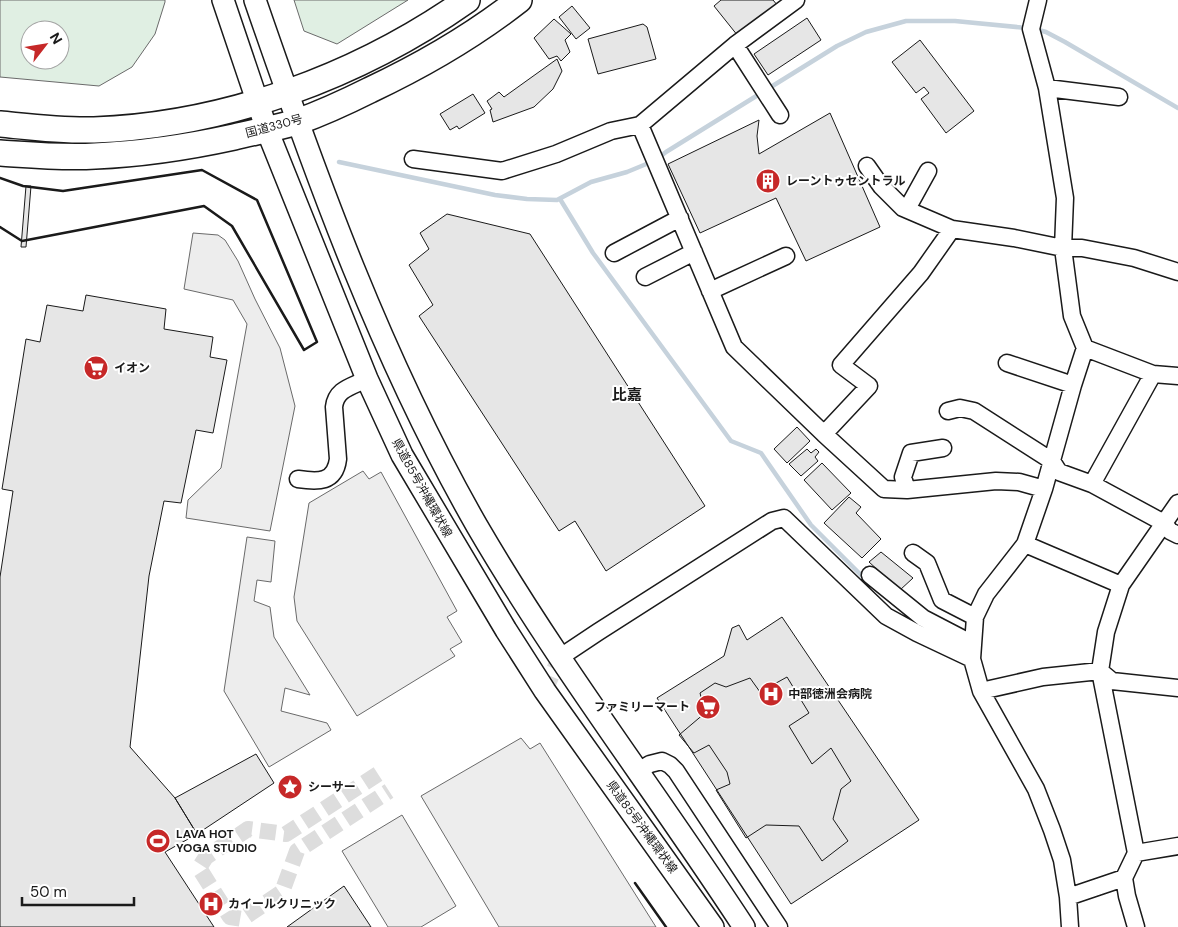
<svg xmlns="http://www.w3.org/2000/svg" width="1178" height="927" viewBox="0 0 1178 927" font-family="'DM Sans','Noto Sans JP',sans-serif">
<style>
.green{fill:#e0efe3;stroke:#6a6a6a;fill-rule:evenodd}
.parking{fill:#ededed;stroke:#6a6a6a}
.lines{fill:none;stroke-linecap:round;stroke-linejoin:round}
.stream{stroke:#c6d2dc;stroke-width:4.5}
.building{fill:#e6e6e6;stroke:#1a1a1a}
.minor-tunnel{stroke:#ddd;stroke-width:16;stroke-dasharray:16 8;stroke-linecap:butt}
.minor-casing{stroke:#1a1a1a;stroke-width:19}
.major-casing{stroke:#1a1a1a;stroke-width:24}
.highway-casing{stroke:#1a1a1a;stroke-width:28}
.minor{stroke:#fff;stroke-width:16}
.major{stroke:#fff;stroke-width:21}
.highway{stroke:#fff;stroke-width:25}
.wall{stroke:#1a1a1a;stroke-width:2.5}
.labels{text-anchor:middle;stroke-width:4;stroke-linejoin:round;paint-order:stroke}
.street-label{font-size:12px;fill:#1a1a1a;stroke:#fff}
.poi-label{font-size:12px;font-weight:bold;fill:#1a1a1a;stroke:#fff;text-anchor:start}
.quarter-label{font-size:15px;font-weight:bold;fill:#1a1a1a;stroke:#fff}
</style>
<rect width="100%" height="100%" fill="#fff"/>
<path class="green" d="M0,0h165v2l-10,32 -23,33 -33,19 -99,-9zM30,30h30v30h-30z
M294,0h114l-71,44 -33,-13z"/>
<path class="parking" d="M193,233l25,2 7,5 13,21 17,38 25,49 15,58 -25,125 -84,-13 2,-18 33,-32 26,-144 -14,-24 -49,-11z
M363,471l6,8 12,-7 76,139 -10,6 15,25 -12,7 5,7 -98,60 -60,-95 -3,-24 15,-94z
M247,537l28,4 -4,41 -14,-2 -3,21 16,6 4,30 36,58 -25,-7 -4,23 46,12 4,7 -62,37 -45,-76z
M521,738l9,11 10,-6 116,184h-157l-78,-131z
M402,815l54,91 -35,21h-33l-46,-76z"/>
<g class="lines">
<path class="stream" d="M1035,29l11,3 19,10 113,66
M339,162l156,33 32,4 30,1 34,-18 36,-10 29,-12 10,-8 171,-106 29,-14 40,-11h49l72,7
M560,199l33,54 138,188 30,12 50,72 54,54"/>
</g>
<path class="building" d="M721,0h52l5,6 -40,30 -24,-30z
M572,6l18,22 -14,11 -17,-22z
M807,18l14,22 -53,35 -14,-21z
M554,19l17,15 -6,6 5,12 -9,9 -4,-5 -8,3 -15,-21z
M643,24l4,3 9,32 -58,15 -10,-35z
M920,40l54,71 -28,22 -25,-34 8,-6 -5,-6 -8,6 -24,-31z
M557,59l5,12 -9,18 -19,18 -41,15 -3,-12 2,-1 -5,-8 12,-9 5,5z
M473,94l12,19 -26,16 -2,-3 -7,4 -10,-16z
M830,113l50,114 -74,34 -30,-63 -76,35 -32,-69 91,-44 -2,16 2,18z
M26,186h5l-5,61h-5z
M447,214l83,20 175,272 -99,65 -31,-50 -16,10 -140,-215 14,-11 -24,-40 20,-16 -9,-16z
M86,295l80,14 -2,20 49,8 -3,20 17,3 -14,73 -17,-3 -15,73 -17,-2 -15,75 -19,171 45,51 22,36 -32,18 49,75h-214v-350l13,-86 -11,-2 24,-150 14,3 7,-37 36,6z
M797,427l13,14 -23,22 -13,-14z
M807,449l4,4 5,-4 3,3 -4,5 3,4 -17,15 -12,-12z
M822,463l29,30 -19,17 -28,-30z
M849,497l12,10 -5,6 25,26 -19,19 -38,-35z
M881,552l32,26 -13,12 -31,-28z
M782,617l137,203 -128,84 -134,-206 67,-42 8,-28 7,-3 8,15z
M787,677l22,36 -20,13 23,38 19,-16 20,33 -10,8 -8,30 15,22 -26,20 -23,-35 -33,-1 -20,13 -30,-48 14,-6 -3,-12 -18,-27 -15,8 -15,-18 26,-22 -5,-20 15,-10 11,4 24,-9 10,14z
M256,754l18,29 -77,51 -22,-36z
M344,886l27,41h-84z"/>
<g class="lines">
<path class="minor-tunnel" d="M545,691l14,-33
M378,774l-92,60 -38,-5 -42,28 -7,11 31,49 12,2 40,-27 15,-41 92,-60"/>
<defs>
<path id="minor" d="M1038,0l-7,29 16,59 18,110 -2,50 9,68 13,32 -12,37 -29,104 -19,55 -39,50 -11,23 -3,42 9,32 55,98 16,41 10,30 6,37 2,30
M735,45l45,70
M1047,88l72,9
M640,125l94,222 90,87 60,55 23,1 89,-9 23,1 25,7
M413,159l89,12 54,-17 55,-23 29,-6 95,-80 61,-45
M907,209l21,-38
M952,229l62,9 49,10h19l52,10 44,14
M614,253l66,-35
M645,277l49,-25
M710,291l76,-35
M1085,348l68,26 25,2
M1007,363l66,22
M948,411l12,-3 14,3 78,50 7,11 33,12 72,39 6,8 8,4
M824,434l45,-48 -28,-21 80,-92 31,-44 -49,-21 -22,-22 -14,-20
M298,479c20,3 37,4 40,-20l-4,-52c2,-18 17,-20 33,-28
M1092,484l61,-110
M907,490l-4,-13 8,-24 32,-5
M1025,544l96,41
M913,553l14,10 15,37 33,17
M870,575l53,43 50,26
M559,658l39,-26 174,-111 12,-3 102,98 31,17 55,26
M981,691l62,-14 57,-6 12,10 66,7
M638,771l12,-7 12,-3 8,4 6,6 103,156
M1136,853l42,-7
M1068,897l56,-19
M1136,927l-9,-31 -3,-18 12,-25 -36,-182 6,-39 15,-47 57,-82"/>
<path id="major" d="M223,0l44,130 100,249 35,76 104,175 39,61 168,236
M255,0c62,180 127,360 222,526 81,139 179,266 267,401"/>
<path id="highway" d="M0,124c31,3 63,7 94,6 133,-5 265,-54 373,-130
M0,153c31,2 63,5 95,3 47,-2 93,-9 139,-19 21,-5 42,-9 63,-15 25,-9 49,-20 73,-32 53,-25 103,-54 149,-90"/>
</defs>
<use href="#minor" class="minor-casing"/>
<use href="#major" class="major-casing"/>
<use href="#highway" class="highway-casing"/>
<use href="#minor" class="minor"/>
<use href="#major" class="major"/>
<use href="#highway" class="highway"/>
<path class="wall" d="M0,178l23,8 40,5 139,-21 55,30 60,142 -13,8 -72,-124 -28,-20 -182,35 -22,-14
M635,883l31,44"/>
</g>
<defs>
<symbol id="building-disc" viewBox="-11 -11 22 22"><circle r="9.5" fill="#c62828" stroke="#fff"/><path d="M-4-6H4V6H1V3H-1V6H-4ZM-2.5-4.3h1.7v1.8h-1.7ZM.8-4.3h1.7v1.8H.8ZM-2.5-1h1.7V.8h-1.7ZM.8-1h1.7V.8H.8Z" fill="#fff"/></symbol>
<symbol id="supermarket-disc" viewBox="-11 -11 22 22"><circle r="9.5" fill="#c62828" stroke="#fff"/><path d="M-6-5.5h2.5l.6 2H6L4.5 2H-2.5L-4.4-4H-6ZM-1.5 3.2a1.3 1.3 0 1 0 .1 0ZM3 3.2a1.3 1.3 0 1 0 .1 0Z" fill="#fff"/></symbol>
<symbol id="hospital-disc" viewBox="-11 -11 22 22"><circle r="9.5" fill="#c62828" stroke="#fff"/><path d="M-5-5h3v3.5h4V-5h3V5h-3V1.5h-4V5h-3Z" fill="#fff"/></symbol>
<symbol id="sight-disc" viewBox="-11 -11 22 22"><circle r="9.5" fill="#c62828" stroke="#fff"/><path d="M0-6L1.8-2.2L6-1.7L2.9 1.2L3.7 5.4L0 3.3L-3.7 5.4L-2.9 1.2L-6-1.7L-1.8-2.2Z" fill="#fff"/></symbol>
<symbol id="stadium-disc" viewBox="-11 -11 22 22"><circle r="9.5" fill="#c62828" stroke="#fff"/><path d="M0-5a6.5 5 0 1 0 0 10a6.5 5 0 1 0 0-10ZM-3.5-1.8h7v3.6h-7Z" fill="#fff"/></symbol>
</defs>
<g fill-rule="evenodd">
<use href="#building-disc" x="754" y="167" width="28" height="28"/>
<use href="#supermarket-disc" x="82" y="354" width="28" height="28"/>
<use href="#hospital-disc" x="757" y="680" width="28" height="28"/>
<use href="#supermarket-disc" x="694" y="693" width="28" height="28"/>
<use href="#sight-disc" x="276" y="773" width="28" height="28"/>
<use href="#stadium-disc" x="144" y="827" width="28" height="28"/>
<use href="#hospital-disc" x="197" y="890" width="28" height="28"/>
</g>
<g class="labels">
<g class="street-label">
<text transform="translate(274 126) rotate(-15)" y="4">国道330号</text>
<text transform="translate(422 488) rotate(61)" y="4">県道85号沖縄環状線</text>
<text transform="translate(642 827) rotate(54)" y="4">県道85号沖縄環状線</text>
</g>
<g class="poi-label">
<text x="786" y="185">レーントゥセントラル</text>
<text x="114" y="372">イオン</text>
<text x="788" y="698">中部徳洲会病院</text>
<text x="690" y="711" text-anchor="end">ファミリーマート</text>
<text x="308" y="791">シーサー</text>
<text x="176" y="838">LAVA HOT<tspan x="176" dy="14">YOGA STUDIO</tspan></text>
<text x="228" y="908">カイールクリニック</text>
</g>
<g class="quarter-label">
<text x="627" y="400">比嘉</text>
</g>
</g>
<g transform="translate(45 45) rotate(59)"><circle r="24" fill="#ffffff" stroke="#a3a3a3"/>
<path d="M0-4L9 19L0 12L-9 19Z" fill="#c62828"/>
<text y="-8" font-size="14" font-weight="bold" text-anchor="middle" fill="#1a1a1a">N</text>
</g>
<path d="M22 897v8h112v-8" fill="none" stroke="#1a1a1a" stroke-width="2.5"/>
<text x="30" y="897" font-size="15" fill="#1a1a1a" stroke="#ffffff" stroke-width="4" paint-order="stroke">50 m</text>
</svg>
